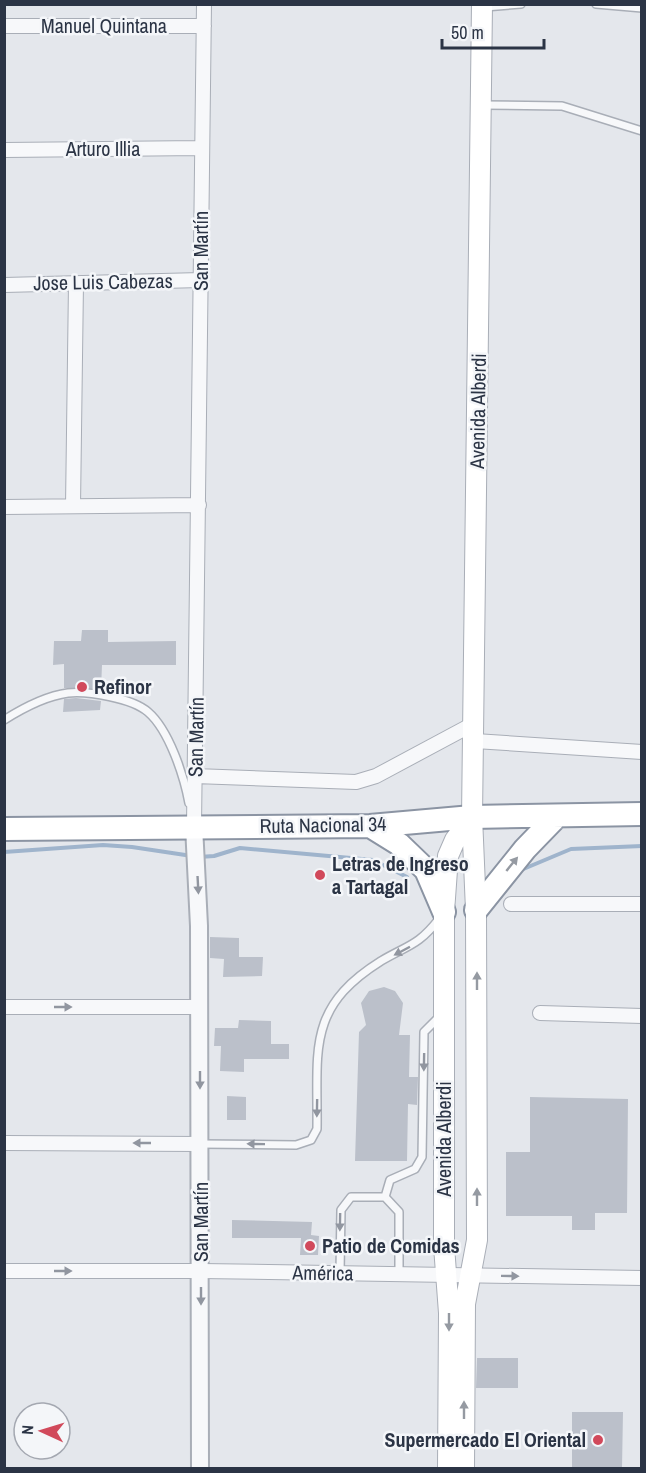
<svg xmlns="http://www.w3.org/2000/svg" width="646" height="1473" viewBox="0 0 646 1473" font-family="'Archivo Narrow',sans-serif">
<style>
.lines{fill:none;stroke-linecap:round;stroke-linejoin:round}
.stream{stroke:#9fb4cc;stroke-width:4}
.building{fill:#bbc0ca}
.service-casing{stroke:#a9aeb7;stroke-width:10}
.minor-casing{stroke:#a9aeb7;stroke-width:16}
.tertiary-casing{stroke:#a9aeb7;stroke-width:20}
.secondary-casing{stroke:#a9aeb7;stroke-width:22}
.trunk-casing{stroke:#8b94a3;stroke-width:26}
.service{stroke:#f7f8fa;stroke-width:7}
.minor{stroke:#f7f8fa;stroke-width:14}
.tertiary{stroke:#f7f8fa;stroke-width:16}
.secondary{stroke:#fff;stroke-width:20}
.trunk{stroke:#fff;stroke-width:22}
.oneway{fill:#959aa2}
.oneway2{fill:#9196a0}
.poi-dot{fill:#d1495b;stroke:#f4f6f9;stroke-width:2}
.labels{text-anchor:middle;stroke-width:5;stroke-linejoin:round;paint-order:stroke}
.street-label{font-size:20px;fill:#2b3445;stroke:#f4f6f9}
.poi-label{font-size:20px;font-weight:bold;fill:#2b3445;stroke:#f4f6f9;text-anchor:start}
</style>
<rect width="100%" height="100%" fill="#e4e7ec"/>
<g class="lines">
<path class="stream" d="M4,852l99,-7 29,2 60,9
M199,857l15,-1 26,-8 133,12 34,17
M521,870l50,-21 71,-3"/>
</g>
<path class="building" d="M82,630h26v12l68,-1v24h-74l-1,24 -37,-1v-24l-11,1 1,-24h27z
M76,698l25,3 -1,9 -37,2 1,-13z
M210,937l29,1v19h24l-1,19 -39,1 1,-18 -14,-1z
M384,987l11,4 8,12 -4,32h11l-1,42h9l-1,28 -9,-1 -1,57h-52l4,-129 7,-7 -5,-22 8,-12z
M239,1020l32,1v23h18v15h-45v13l-24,-1 1,-25h-7l1,-18h23z
M227,1096l19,1v23h-19z
M530,1097l98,2 -1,114h-32v17h-23v-14h-66v-64h24z
M232,1220l80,2 -1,13 8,1 -1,19h-18l1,-17h-69z
M477,1358h41v30h-42z
M572,1412h51l-1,56h-50z"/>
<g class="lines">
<defs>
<path id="service" d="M596,4l46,4
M485,7l36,-3
M484,105l78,1 80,25
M4,720c19,-12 41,-24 64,-27 20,-2 64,5 80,19 21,18 36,64 41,91
M200,1144l96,1 15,-5 6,-11c1,-79 -11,-121 64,-168 27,-16 37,-15 58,-42
M385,1197l14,15v62
M340,1273l1,-63 10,-13h34l5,-17 25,-11 7,-12 2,-125 16,-16"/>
<path id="minor" d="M4,26h200
M4,150l197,-2
M4,285l197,-5
M73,506l3,-223
M4,507l195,-2
M475,741l167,11
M195,776l161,6 20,-6 99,-53
M194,826l10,-822
M511,904h131
M4,1007h195
M540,1013l102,3
M4,1143l196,1
M4,1271h197l441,7"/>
<path id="tertiary" d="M194,826l5,100 1,542"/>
<path id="secondary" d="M448,1468l1,-155 -5,-67v-334l4,-56 7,-16 17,-23
M464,1468l1,-164 12,-64 -1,-330 -4,-93 10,-813"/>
<path id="trunk" d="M370,826l29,18 27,26 18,42
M4,829l366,-3 102,-9 170,-3
M476,910l49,-61 31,-32"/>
</defs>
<use href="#service" class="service-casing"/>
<use href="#minor" class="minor-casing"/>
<use href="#tertiary" class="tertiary-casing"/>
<use href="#secondary" class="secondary-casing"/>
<use href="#trunk" class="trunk-casing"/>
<use href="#service" class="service"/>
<use href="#minor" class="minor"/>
<use href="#tertiary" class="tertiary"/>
<use href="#secondary" class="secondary"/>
<use href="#trunk" class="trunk"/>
</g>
<defs><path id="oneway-solid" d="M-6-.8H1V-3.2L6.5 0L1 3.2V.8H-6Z" transform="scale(1.5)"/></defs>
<g class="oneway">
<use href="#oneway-solid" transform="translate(512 864) rotate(-51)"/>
<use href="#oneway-solid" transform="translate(477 981) rotate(-90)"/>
<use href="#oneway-solid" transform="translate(477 1197) rotate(-90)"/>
<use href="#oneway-solid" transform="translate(449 1322) rotate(90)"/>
<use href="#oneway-solid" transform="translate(464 1410) rotate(-90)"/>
</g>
<g class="oneway2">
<use href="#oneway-solid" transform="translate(198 885) rotate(87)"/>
<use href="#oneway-solid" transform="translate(402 951) rotate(152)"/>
<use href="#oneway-solid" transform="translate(63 1007)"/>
<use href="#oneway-solid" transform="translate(424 1062) rotate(91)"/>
<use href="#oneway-solid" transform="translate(200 1080) rotate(90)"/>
<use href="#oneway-solid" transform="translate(317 1108) rotate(91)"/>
<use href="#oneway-solid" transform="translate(142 1143) rotate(-180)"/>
<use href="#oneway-solid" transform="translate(256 1144) rotate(-179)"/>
<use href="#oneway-solid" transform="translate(340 1222) rotate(91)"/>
<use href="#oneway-solid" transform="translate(63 1271)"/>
<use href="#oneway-solid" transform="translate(510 1276) rotate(1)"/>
<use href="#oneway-solid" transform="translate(201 1296) rotate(90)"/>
</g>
<g class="poi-dot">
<circle cx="82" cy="687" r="6"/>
<circle cx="320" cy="875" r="6"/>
<circle cx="310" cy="1246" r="6"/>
<circle cx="598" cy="1440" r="6"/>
</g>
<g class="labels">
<g class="street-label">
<text x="104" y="33">Manuel Quintana</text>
<text x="103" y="156">Arturo Illia</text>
<text transform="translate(201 251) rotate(-90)" y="7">San Martín</text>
<text transform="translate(103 282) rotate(-1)" y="7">Jose Luis Cabezas</text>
<text transform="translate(478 411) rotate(-89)" y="7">Avenida Alberdi</text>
<text transform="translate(196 737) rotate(-89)" y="7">San Martín</text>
<text transform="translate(323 825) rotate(-1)" y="7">Ruta Nacional 34</text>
<text transform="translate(444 1139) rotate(-90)" y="7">Avenida Alberdi</text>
<text transform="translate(201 1222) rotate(-90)" y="7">San Martín</text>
<text transform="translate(323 1273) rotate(1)" y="7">América</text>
</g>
<g class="poi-label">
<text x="94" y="694">Refinor</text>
<text x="332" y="871">Letras de Ingreso<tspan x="332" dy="23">a Tartagal</tspan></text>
<text x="322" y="1253">Patio de Comidas</text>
<text x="586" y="1447" text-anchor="end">Supermercado El Oriental</text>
</g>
</g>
<rect width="646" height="1473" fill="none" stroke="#2b3445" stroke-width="12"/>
<g transform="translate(42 1431) rotate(274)"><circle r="28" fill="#f4f6f9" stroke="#a4a8b1" stroke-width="1.5"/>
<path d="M0-4.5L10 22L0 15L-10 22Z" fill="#d1495b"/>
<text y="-9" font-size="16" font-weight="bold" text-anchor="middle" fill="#2b3445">N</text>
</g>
<path d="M442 39v9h102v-9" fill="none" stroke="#2b3445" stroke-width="3"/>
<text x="451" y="39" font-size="18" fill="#2b3445" stroke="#f4f6f9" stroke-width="4.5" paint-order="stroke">50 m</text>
</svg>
